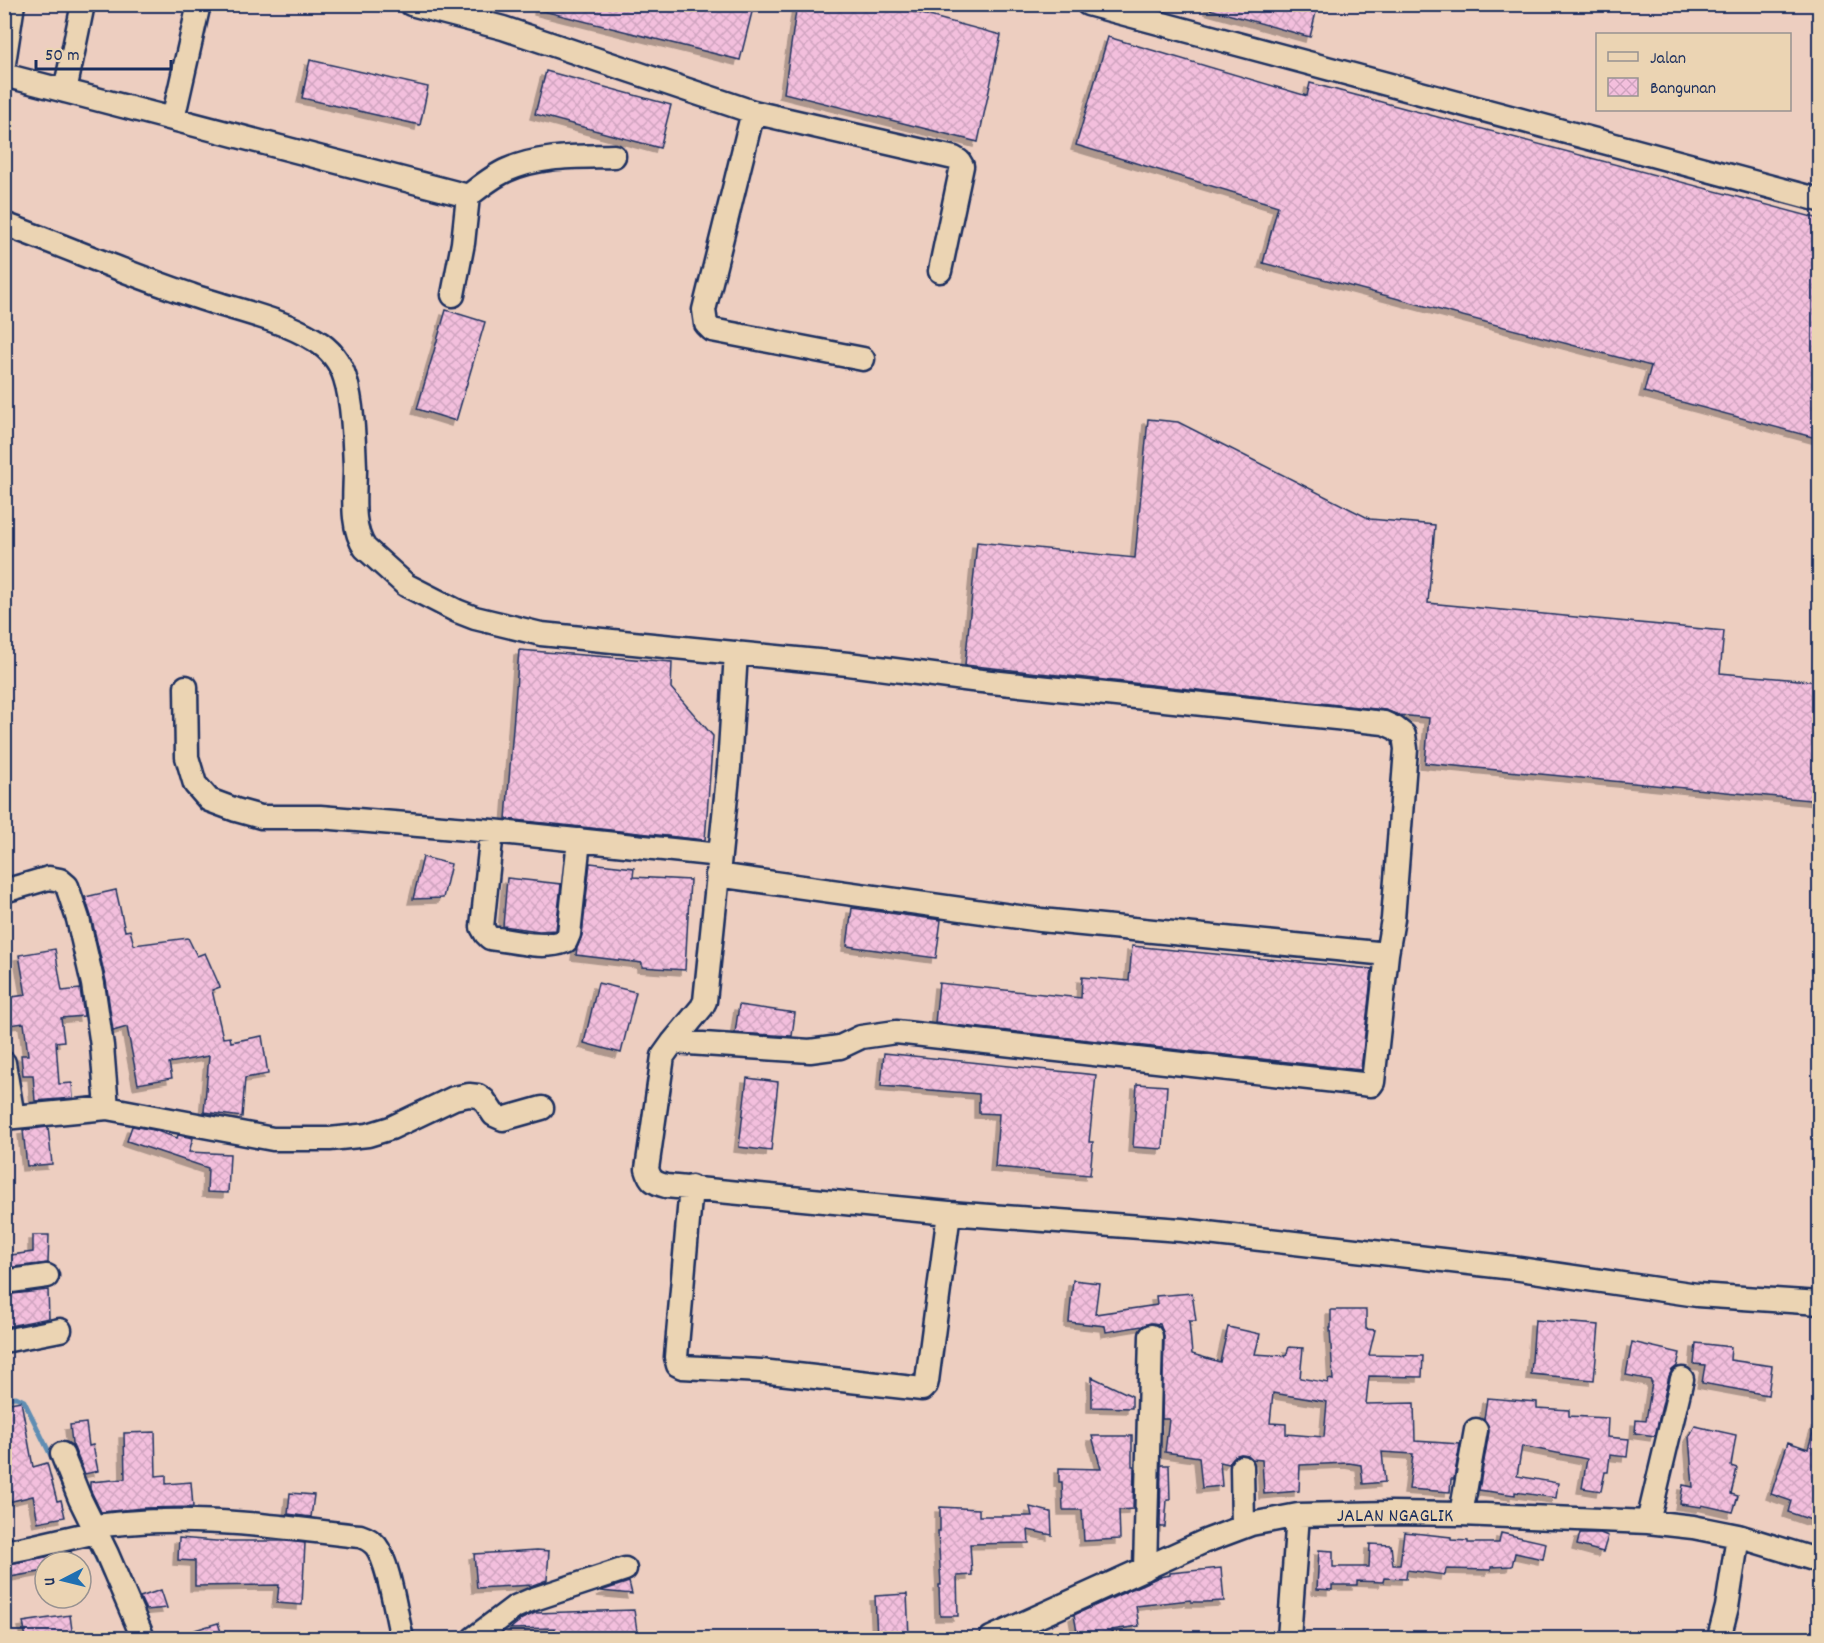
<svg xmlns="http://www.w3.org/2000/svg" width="1824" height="1643" viewBox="0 0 1824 1643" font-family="Dekko,sans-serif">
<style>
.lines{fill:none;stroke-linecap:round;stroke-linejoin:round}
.stream{stroke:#5e8db3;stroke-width:5}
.building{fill:url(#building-cross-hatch);stroke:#1b2f5e;stroke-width:1.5;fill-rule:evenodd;filter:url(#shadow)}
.minor-casing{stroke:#1b2f5e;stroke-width:27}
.minor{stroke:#ebd4b3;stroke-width:22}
.labels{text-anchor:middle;stroke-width:4.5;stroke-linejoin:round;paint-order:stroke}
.street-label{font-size:20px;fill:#1b2f5e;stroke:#ebd4b3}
</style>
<defs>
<pattern id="building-cross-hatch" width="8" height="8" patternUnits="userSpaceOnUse" patternTransform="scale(1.5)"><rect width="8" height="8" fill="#f3bfdd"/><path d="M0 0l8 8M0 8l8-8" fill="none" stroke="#d0a4c0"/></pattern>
<filter id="shadow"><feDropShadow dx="-5" dy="5" stdDeviation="0" flood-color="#0004"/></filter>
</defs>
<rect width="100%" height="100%" fill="#edcec0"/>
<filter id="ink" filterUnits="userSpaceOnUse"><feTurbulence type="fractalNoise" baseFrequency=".0167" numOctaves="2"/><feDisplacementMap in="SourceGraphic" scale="12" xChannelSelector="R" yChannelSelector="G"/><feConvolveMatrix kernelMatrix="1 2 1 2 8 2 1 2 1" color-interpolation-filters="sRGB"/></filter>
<g filter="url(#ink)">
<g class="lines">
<path class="stream" d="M4,1398l12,-1 8,4 30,61
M88,1540l16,35"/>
</g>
<path class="building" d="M540,4h214l-14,56 -201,-50z
M797,4h87l117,31 -23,107 -194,-49z
M1210,4h108l-8,33 -101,-28z
M1108,37l199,59 3,-13 510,136v220l-176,-47 7,-26 -388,-103 15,-57 -202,-61z
M310,60l118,27 -8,38 -118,-27z
M546,71l125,34 -11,43 -125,-34z
M446,310l39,12 -29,99 -39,-12z
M1148,419l30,3 192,97 65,6 -7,78 296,28 -4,42 100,9v119l-395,-38 4,-45 -30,-3 -14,-5 -420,-45 12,-123 158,16z
M519,650l153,12 -1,26 42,48 -8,104 -199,-21z
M423,857l28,7 -8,34 -30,1z
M590,863l44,5 -1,9 57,3 -5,90 -43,-3v-4l-66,-8 1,-7 5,-13z
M507,878l54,6 -5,46 -17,1 -36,-5z
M116,890l9,41 5,-1 4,15 54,-7 9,18 8,-3 15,34 -8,3 11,48 7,-1 1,5 31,-6 6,38 -23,4 -3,39 -38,-5 5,-56 -40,7 3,15 -34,6 -11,-57 -14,4 -7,-50 -15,-65 -6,-19z
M852,908l89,12 -5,38 -89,-12z
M1132,946l240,23 -11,101 -426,-47 4,-40 142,15 1,-21 47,4z
M55,949l7,42 18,-2 4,27 -23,2 3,23 -8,1 3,42 13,-1 1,15 -38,3 -2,-26h-10l-2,-20h7l-4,-32 -16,2 -3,-27 21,-3 -7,-40z
M598,983l38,9 -15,61 -37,-10z
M739,1005l56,8 -3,23 -57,-3z
M884,1053l212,22 -7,67h4l-3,33 -95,-8 4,-53 -20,-1v-19l-98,-8z
M747,1078l31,4 -7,69 -32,-4z
M1137,1084l30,2 -4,63 -30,-2z
M132,1126l22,4 23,8 1,-3 15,3 -4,14 41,2 -2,39 -21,-1 1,-24 -81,-27z
M48,1127l4,37 -25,2 -4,-36z
M33,1235h16l-1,28 -44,5v-12l29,-4z
M1073,1280l26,3 -4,31 62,-9 -1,-9 36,-3 4,28h-7l3,33 28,8 8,-35 32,7 -5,20 31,2 3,-9 14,1 -3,30 28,5 1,-4 4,1 -3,-52h1v-18h35v19l9,1 -6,25 54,1 -1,21 -53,-1 -3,28 48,-1 1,38 45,3 -6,35h-3l-1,13 -41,-3 4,-35 -31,-2 3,30 -22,2 -2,-19 -12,-2 -49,2 -1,26 -35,3 -2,-34 -10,-1 -4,-4 -7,-1 -6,2 -6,8 -9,-2 2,24 -20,2 -3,-31 -34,-5 4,-33h-7l2,-83 -4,-12 -9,-1 -9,3 -36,6 -1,-6 -36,-4zM1273,1393l54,9 -3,35 -38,-3v-10l-16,-1z
M48,1290l1,28 -45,9v-32z
M1535,1320l64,5 -5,55 -63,-6z
M1632,1342l48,11 -3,13 -5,4 -3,6 -14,60 -20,-3 1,-13 10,1 6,-39h-1v-2l-25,-5z
M1696,1343l35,4 -1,13 42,6 -4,29 -66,-12 3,-18 -11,-1z
M1092,1377l40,19v12l-40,-1z
M1487,1398l50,4v6l32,2v6l39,2 -1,19 22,2 -2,18 -17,-2 -2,17h-3l-4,19 -19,-3 5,-29 -65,-13 -5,30 41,7 -2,15 -41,-6v3l-36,-5 10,-58 -1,-7 -4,-6z
M21,1401l12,66 14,-4 10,38 4,-1 4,17 -27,5 -5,-26 -29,7v-99z
M86,1423l3,23 4,-1 5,26 -13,3 -13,-31 -2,-18z
M1816,1423h4v54l-5,16 5,2v28l-32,-11 3,-11 -20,-7 17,-52 20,7z
M1695,1426l41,9 -5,31 6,2 -6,26 7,2 -5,16 -31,-7 -1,2 -21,-3 3,-19 10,2 -4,-50z
M155,1432l1,44 10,-1v9l25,-2 2,25 -49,1 -43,4 -11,-23v-7l35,-3 -1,-46z
M1092,1436h40v30h2l-1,43 -14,1 1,29 -36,2 -2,-31h-19l-1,-28h-3v-14l42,1z
M1161,1465h8l1,35h-3l-2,27h-5z
M290,1493l24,2 -3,22 -23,-3z
M940,1507l39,2v7h53l-2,-9 21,5 1,23 -24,-5 1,13 -59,1 2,31 -15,1 1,40h-18l-1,-31h2l-3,-54h2z
M1404,1532l47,5v3l17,1v2h31l2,-10 45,10 -3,16 -28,-6 -3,13 -21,1v3l-45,-1 -1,6 -38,-5 -1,9 -22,-1 -1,4 -26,-1v4h-25v5l-15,-1 2,-39 14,1v16h36l1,-23 21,1 2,20h7z
M1580,1533h20l8,3 -5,16 -26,-7z
M179,1538l37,3h69l20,2 -3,62 -25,-2 2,-18 -84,1v-25l-17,-1z
M537,1550l12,1 -2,29 -14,5 -56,3 -3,-34z
M71,1552l2,10h-28v9l-41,7v-13z
M1221,1568l3,33 -19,1h-14l-1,-2 -54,6 3,20 -27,4 1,8h-35l-4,-23 85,-38 11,-2v-2z
M629,1582l3,12 -31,-3z
M161,1590l6,18 -21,2 -6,-13z
M907,1594l2,42 -32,2 -2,-42z
M634,1610l4,28h-82l-1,-10 -45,1 12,-10 13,-6z
M70,1615l3,23h-47l-3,-16z
M218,1623l5,15h-45v-3z"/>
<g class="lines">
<defs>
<path id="minor" d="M411,4l92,24 250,84 201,46 5,3 3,5 -22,105
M1088,4l732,196
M4,63l9,-59
M4,75l464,121 -5,47 -10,52
M65,91l18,-87
M753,112l-49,198 2,14 6,6 151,29
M173,119l26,-115
M468,196c12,-9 25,-20 39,-26 34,-15 70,-13 107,-14
M4,224c63,23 124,50 187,71 39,14 89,23 124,45 15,9 25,21 30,38 8,25 9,64 10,90 0,26 -5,58 10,80l41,37 51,26 18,7 66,16 307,30 124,16 412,43 11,5 9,7 2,14 -13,170 -6,35 -14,128 -2,3 -475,-53 -35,5 -21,10 -30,4 -137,-9
M736,653l-7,114 -24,234 -3,6 -29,35 -10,14 -16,113c3,11 7,14 19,17l283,27 232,17 332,38 184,27 123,8
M186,687l1,70 8,27 14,16 27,10 25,7h59l172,14 228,24
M492,831l-10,96 4,7 4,4c24,3 53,12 76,3l3,-7 10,-94
M717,875l324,45 346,34
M4,891l45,-13 11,2 7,6 11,33 15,65 9,62 5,62
M4,1063l9,54
M4,1118l103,-10 166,31h57l38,-4 23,-7 63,-30 15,-3 9,1 6,4 10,15 9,4 39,-11
M691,1187l-15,170 2,8 4,2 79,4 161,18 4,-4 1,-4 22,-168
M4,1282l43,-6
M4,1341l56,-11
M62,1454l18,45 27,55 36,84
M1242,1467l1,59
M1461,1514l15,-84
M1648,1522l34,-143
M93,1526c22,-2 46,-5 69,-5 66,-2 132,8 198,15 6,2 11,4 16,10 13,17 20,69 26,92
M4,1552l31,-6 61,-14
M1145,1569l6,-233
M474,1638l41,-31 16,-7 94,-31
M991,1638l212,-96 48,-18 47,-9 93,-2 70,1 187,8 45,5 45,9 82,25
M1289,1638l9,-123
M1719,1638l8,-31 11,-71"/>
</defs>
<use href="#minor" class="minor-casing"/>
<use href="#minor" class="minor"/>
</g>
</g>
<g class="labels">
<g class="street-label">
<text x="1395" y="1521">JALAN NGAGLIK</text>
</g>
</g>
<rect width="1824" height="1643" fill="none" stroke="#ebd4b3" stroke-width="24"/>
<rect x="12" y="12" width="1800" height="1619" fill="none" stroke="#1b2f5e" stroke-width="2" filter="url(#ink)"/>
<rect x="1596" y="33" width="195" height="78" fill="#ebd4b3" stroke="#989291" stroke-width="1.5"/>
<rect x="1608" y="52" width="30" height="9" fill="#ebd4b3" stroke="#989291" stroke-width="1.5"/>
<text x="1650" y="63" font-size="18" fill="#1b2f5e">Jalan</text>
<rect x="1608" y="78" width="30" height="18" fill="url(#building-cross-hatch)" stroke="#989291" stroke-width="1.5"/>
<text x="1650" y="93" font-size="18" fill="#1b2f5e">Bangunan</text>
<g transform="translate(63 1580) rotate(263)"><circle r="28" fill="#ebd4b3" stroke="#989291" stroke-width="1.5"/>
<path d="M0-4.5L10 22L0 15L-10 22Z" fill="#1f6fb2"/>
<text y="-9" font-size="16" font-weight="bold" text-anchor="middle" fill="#1b2f5e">U</text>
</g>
<path d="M36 60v9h135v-9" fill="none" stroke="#1b2f5e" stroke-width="3"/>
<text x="45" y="60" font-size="18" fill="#1b2f5e" stroke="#ebd4b3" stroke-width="4.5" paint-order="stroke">50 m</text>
</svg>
